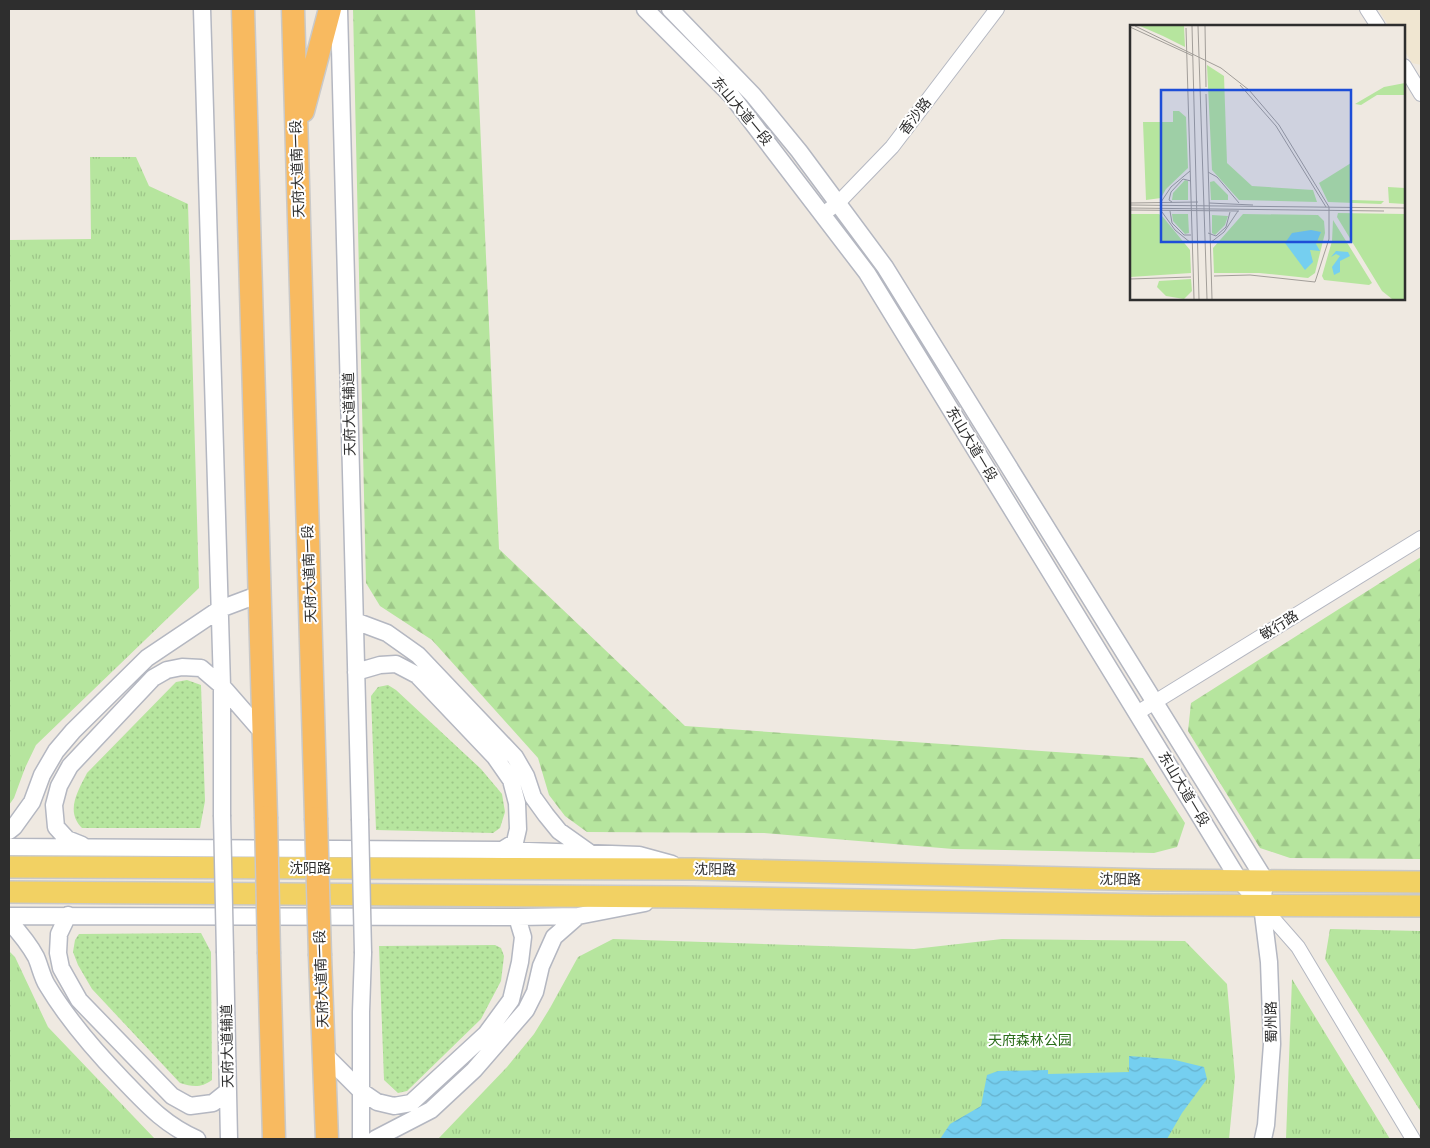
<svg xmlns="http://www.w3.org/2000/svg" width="1430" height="1148" viewBox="0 0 1430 1148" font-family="Karla,'Noto Sans SC',sans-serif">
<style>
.education{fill:#f0e6d1}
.grass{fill:url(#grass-dots)}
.forest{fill:url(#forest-firs)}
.park{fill:url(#park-tufts)}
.water{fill:url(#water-waves)}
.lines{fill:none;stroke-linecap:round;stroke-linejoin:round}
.minor-casing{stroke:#b4b7c1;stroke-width:16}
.tertiary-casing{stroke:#b4b7c1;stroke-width:19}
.primary-casing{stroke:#c9c9c9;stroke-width:24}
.trunk-casing{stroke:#c9c9c9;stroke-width:25}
.minor{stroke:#fff;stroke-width:14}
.tertiary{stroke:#fff;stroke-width:16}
.primary{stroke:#f2d163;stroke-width:21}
.trunk{stroke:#f8ba60;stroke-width:22}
.tertiary-bridge-casing{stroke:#b4b7c1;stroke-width:19;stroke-linecap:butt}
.trunk-bridge-casing{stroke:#c9c9c9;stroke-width:25;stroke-linecap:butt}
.tertiary-bridge{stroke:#fff;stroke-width:16}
.trunk-bridge{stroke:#f8ba60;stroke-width:22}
.labels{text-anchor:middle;stroke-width:4;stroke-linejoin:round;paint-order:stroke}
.street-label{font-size:14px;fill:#2e2e2e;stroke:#fff}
.park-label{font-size:14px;fill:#2c6e1b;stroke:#fff}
.inset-road{fill:none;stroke:#a29e99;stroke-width:1}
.view{fill:#1d4ed8;fill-opacity:0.15;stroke:#1d4ed8;stroke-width:2.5}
.inset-edge{fill:none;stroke:#2e2e2e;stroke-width:2.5}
</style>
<defs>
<pattern id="grass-dots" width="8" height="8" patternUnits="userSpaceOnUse" patternTransform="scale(1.25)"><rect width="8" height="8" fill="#b6e59e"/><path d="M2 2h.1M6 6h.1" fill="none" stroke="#9dc588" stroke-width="1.8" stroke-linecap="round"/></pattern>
<pattern id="forest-firs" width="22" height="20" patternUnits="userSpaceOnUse" patternTransform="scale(1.25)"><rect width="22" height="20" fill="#b6e59e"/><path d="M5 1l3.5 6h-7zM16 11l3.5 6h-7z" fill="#9dc588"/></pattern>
<pattern id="park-tufts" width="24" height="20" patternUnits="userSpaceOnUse" patternTransform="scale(1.25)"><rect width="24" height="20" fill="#b6e59e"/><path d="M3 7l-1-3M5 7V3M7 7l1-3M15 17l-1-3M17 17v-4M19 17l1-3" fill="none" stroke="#9dc588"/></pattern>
<pattern id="water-waves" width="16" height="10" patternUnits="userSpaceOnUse" patternTransform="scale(1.25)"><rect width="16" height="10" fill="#75cff0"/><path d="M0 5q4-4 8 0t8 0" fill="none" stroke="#66b2ce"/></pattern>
</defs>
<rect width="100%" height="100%" fill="#efe9e1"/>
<path class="education" d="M1378,9h43v56l-9,-2 -8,-13v-24h-15z"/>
<path class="grass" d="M187,680l14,5 4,116 -5,27h-118c-17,-17 -4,-37 5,-55l89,-91z
M388,685l8,5 85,79 21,25 3,18 -5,16 -7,5 -117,-3 -5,-134 7,-9z
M201,933l10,19 1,128c-11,8 -19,7 -32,3l-88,-94 -14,-24 -5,-13 2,-12 4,-6z
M495,945l6,3 3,8 -3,25 -20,38 -74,72 -9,2 -14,-13 -5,-134z"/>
<path class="forest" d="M353,9h122l24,540 186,177 458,32 42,65 -8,24 -23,6 -201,-4 -189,-16 -177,-1 -22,-16 -16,-21 -11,-37 -106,-118 -52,-34 -14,-23z
M1421,557v302l-131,-1 -30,-10 -72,-117 3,-28z"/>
<path class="park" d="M90,157h46l13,29 39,18 11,384 -163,157 -11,23 -11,30 -5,7v-565l82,-1z
M1330,929l91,2v181l-96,-153z
M613,939l301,10 88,-10 183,2 42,43 8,93 -6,62h-791l69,-72 27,-33 16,-26 28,-51z
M9,951l6,6 33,70 107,112h-146z
M1292,979l98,160h-104z"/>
<path class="water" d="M1129,1056l42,3 33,8 3,12 -25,34 -15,26h-227l10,-15 31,-18 6,-31 11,-4 50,-1v4l81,-2z"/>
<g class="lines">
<defs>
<path id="minor" d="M1367,9l11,17
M1404,66l17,28
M823,214l15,-11 54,-56 105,-138
M1137,713l284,-175
M1262,906l36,41 115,192"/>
<path id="tertiary" d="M202,9l20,677v129
M339,9l21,810
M645,9l86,86 136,178 372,607 23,26
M670,9l83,86 46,56 86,116 380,613 -3,26 7,56 3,82 -6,81 -3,14
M355,621l32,12 31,22 97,102 11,19 7,21 13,18 13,16 31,22
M356,672l24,-7 16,-1 21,11 78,82 16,23 6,23 1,26 -3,13 -13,8
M9,831l5,-4 18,-25 10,-27 14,-24 17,-20 74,-73 73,-49 40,-15
M82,845l-15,-6 -11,-12 -2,-22 5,-19 11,-20 83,-88 14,-8 15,-3 19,1 21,18 41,47
M9,847l493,3 137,5 33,9
M68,915l-9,19 -1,19 3,15 18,32 93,96 18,10 23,-3 15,-12
M9,916l508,1 61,-1 67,-13
M9,921c10,11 20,23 27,36 4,9 6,20 11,28 21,35 48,66 76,95 24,25 42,45 74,59
M225,953l4,186
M324,1054l37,37 16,11 17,4 17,-3 75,-69 25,-34 9,-38 3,-25 -6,-20
M361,1139v-127l2,-59
M375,1139l56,-29 43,-40 52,-60 9,-18 6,-26 13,-29 24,-21"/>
<path id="primary" d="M9,867l685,2 460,11 267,2
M9,892l674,5 472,8 266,1"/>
<path id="trunk" d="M243,9l23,808
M293,9l23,809
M303,111l27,-102
M269,954l5,185
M320,956l7,183"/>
</defs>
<use href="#minor" class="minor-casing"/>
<use href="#tertiary" class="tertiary-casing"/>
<use href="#primary" class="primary-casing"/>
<use href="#trunk" class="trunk-casing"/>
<use href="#minor" class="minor"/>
<use href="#tertiary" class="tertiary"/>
<use href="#primary" class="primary"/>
<use href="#trunk" class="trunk"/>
<defs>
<path id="tertiary-bridge" d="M222,815l3,138
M360,819l3,134"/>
<path id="trunk-bridge" d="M266,817l3,137
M316,818l4,138"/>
</defs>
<use href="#tertiary-bridge" class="tertiary-bridge-casing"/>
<use href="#trunk-bridge" class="trunk-bridge-casing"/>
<use href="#tertiary-bridge" class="tertiary-bridge"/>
<use href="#trunk-bridge" class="trunk-bridge"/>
</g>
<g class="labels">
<g class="street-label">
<text transform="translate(742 111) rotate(50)" y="5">东山大道一段</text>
<text transform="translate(915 116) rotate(-53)" y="5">香沙路</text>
<text transform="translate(297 169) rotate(-92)" y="5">天府大道南一段</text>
<text transform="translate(349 414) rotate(-91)" y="5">天府大道辅道</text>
<text transform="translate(972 444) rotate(59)" y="5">东山大道一段</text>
<text transform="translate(309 574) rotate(-92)" y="5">天府大道南一段</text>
<text transform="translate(1279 625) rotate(-32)" y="5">敏行路</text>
<text transform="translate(1184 789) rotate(59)" y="5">东山大道一段</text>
<text x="310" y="873">沈阳路</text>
<text transform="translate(715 869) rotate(1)" y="5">沈阳路</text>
<text transform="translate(1120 879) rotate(1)" y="5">沈阳路</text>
<text transform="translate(321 979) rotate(-92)" y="5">天府大道南一段</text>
<text transform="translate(1271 1022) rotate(-91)" y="5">蜀州路</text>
<text transform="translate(227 1046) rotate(-91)" y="5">天府大道辅道</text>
</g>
<g class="park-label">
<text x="1030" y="1045">天府森林公园</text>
</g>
</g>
<g transform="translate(1130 25)">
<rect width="275" height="275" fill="#efe9e1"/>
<path d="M275,58v12h-28l-16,10 -6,-1 29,-17zM55,155l3,1v19h-16l1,-7zM84,156l14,14v5h-17l-1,-18zM258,162l17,1v16l-16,-1zM42,189h16l1,19 -4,1 -12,-13zM82,190l16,1 -3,9 -10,10 -3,-2z" fill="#b6e59e"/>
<path d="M77,40l17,11 3,87 25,23 61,4 4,12 -78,-2 -27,-30zM221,138v37l33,1 -3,3 -53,-2 -9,-19zM61,254l1,12 -8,8 -18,-3 -9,-9 2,-6z" fill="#b6e59e"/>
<path d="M10,1h44l1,21 -22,-11zM43,86h6l7,6 2,51 -22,21 -5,9 -15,2 -3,-78h30zM208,188l67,1v85h-13l-10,-8 -45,-74zM0,189h29l4,3 27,33 1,23 -61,4zM113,189l75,1 6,6 1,12 -10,40 -7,5 -49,-5h-45l-1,-25zM203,195l39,63 -3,2 -45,-5 -2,-4 10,-35z" fill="#b6e59e"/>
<path d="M181,205l10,2 -5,12 4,7 -10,-1 3,12 -8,8 -20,-27 7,-10zM206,226l12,1 2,4 -10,5v11l-6,3 -2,-8 8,-11 -4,-2 -5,3z" fill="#75cff0"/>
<path class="inset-road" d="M5,1l86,42 28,22 30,35 50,82v32l-14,43 -65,-7 -36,1M62,1l7,273M68,1l9,273M75,1l1,61M0,2l63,29M56,3l8,271M110,60l36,41 50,81M76,69l6,205M78,147l9,5 22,26M31,177l10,-15 19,-16M42,177l-3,-2 2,-8 12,-13 8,2M0,178l68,-1M79,178l44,2M0,180l275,3M0,183l254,3M0,185l109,1M40,186l2,12 12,12h7M32,187l13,18 16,13M78,208l8,3 10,-9 4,-15M80,218l14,-11 14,-21M0,254l61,-2"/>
<path class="view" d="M31,65h190v152h-190z"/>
<rect width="275" height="275" class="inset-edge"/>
</g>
<rect width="1430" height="1148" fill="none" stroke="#2e2e2e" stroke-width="20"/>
</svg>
